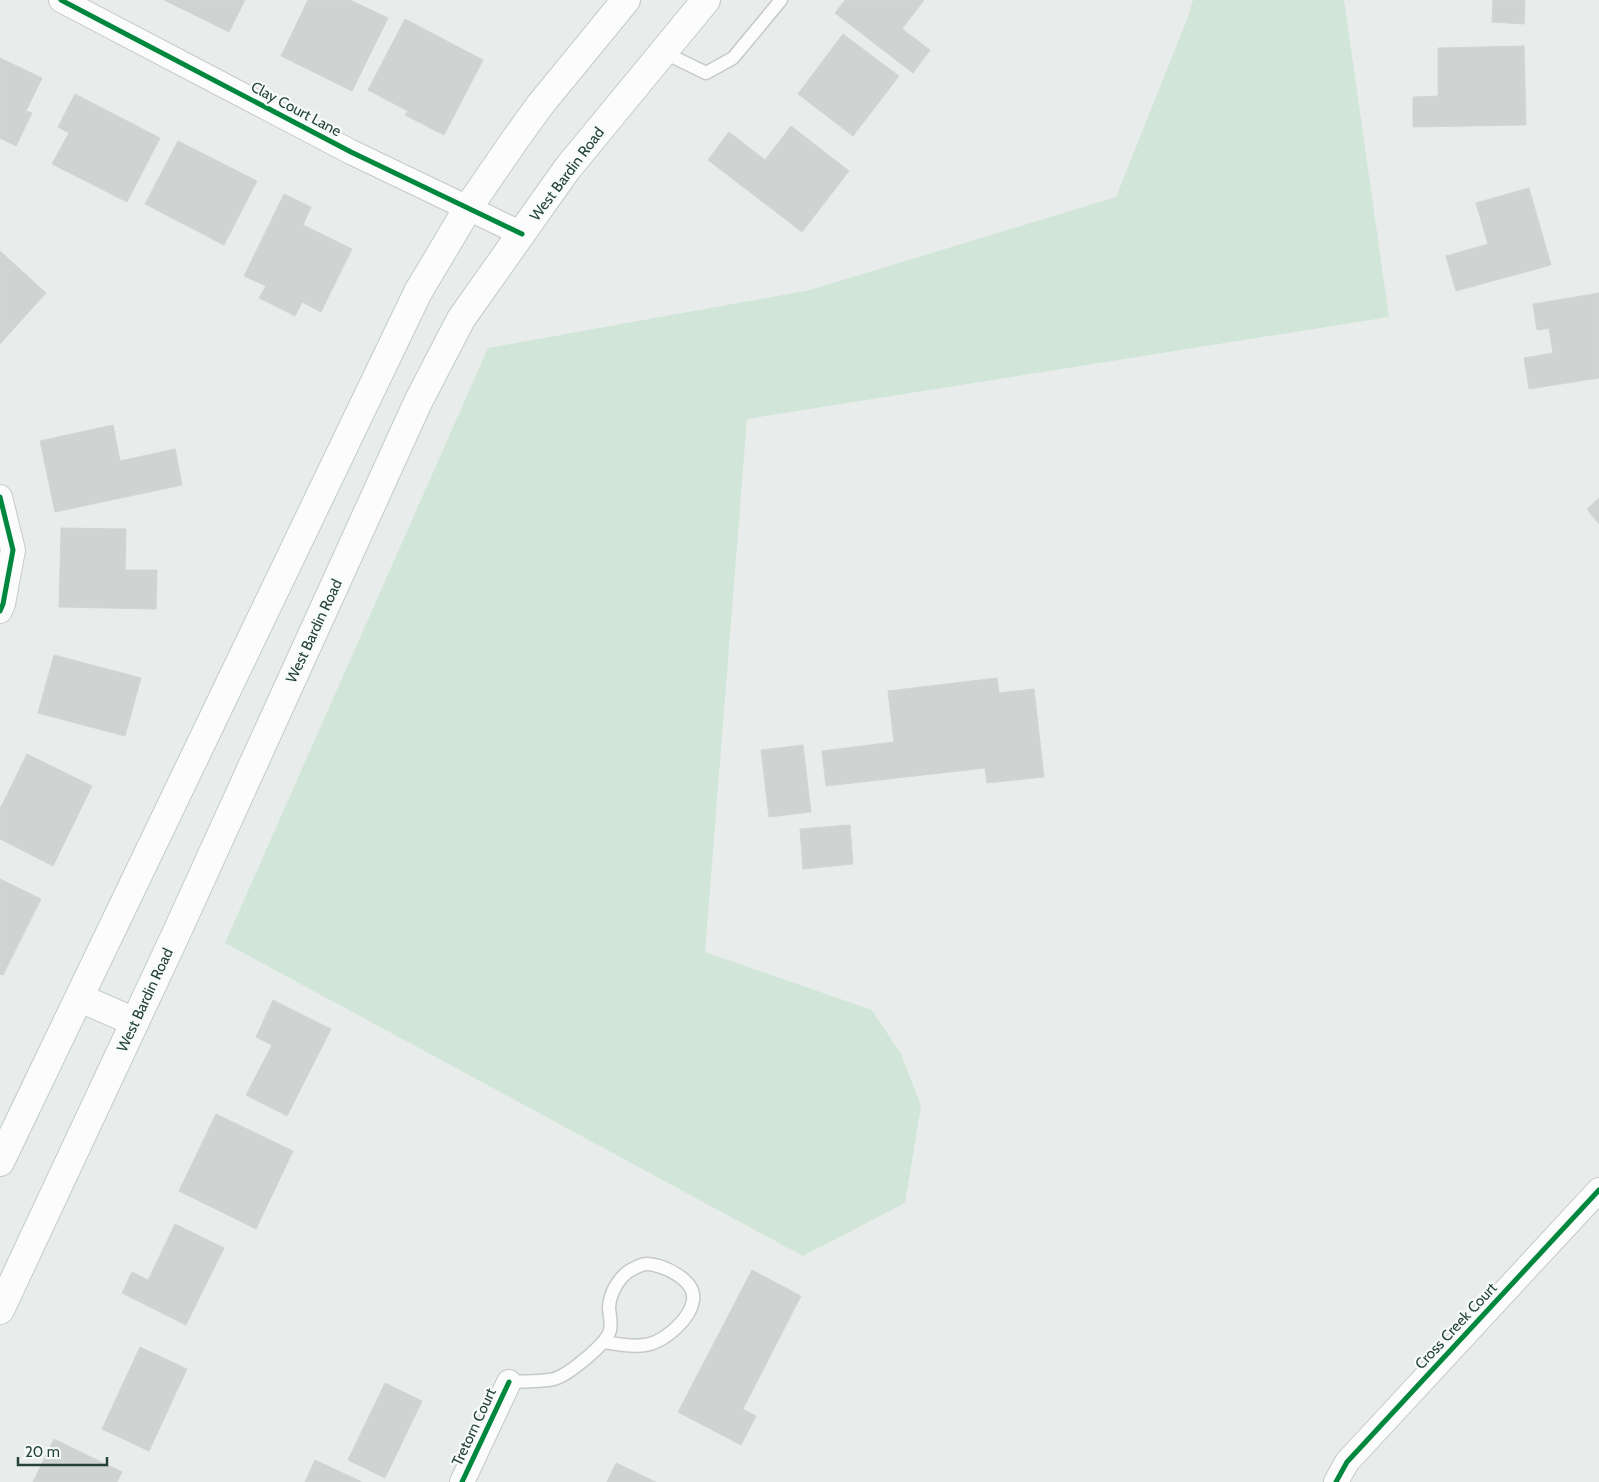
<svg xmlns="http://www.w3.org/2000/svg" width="1599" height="1482" viewBox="0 0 1599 1482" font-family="Cabin,sans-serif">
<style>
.green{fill:#d1e6d8}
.building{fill:#cfd4d2;stroke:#d1d6d4}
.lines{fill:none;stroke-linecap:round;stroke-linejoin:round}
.lane-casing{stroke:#c5cac8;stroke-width:15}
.street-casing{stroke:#c5cac8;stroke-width:26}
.secondary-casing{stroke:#c3cbc8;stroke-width:30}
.lane{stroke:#fcfcfc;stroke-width:12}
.street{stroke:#fcfcfc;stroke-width:24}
.secondary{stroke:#fcfcfc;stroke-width:28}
.cycleway-casing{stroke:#f7fbf9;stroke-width:8}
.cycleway{stroke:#00873e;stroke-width:5}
.labels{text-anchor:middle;stroke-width:4.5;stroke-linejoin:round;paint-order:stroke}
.street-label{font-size:15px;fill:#24423a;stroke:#f7fbf9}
</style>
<rect width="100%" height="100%" fill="#e8edeb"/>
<path class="green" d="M1193,0h151l45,317 -642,102 -42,533 167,58 29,44 20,52 -16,97 -102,53 -578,-313 263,-595 322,-58 306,-93 72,-180z"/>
<path class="building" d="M164,0h81l-16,32z
M308,0h42l38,18 -36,73 -71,-35z
M845,0h79l-22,29 28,21 -17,23 -78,-60z
M1493,0h32l-1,24 -32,-2z
M405,19l78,41 -39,75 -39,-20 3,-4 -40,-21z
M843,34l56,42 -46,60 -55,-42z
M1524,46l2,79 -113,2v-30l25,-1v-48z
M0,58l42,20 -16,33 6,2 -16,33 -16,-8z
M75,94l85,44 -33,64 -75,-38 17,-31 -11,-6z
M791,126l58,45 -47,61 -94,-72 21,-28 36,28z
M178,141l79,40 -33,64 -79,-41z
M1529,188l22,77 -95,26 -10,-35 42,-12 -12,-41z
M284,194l27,13 -8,18 49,24 -31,63 -19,-10 -7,14 -36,-18 7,-12 -22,-10z
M0,251l46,42 -46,51z
M1599,293v85l-70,11 -5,-31 29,-5 -4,-25 -12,2 -4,-26z
M113,425l7,36 55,-12 7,36 -127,27 -15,-71z
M1599,498v26l-12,-15z
M61,528l65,1 -1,41h32l-1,39 -97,-2z
M54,655l87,23 -16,58 -87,-23z
M997,678l2,15 35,-4 10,88 -57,6 -2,-15 -159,18 -4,-35 72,-9 -6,-51z
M803,745l8,67 -42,5 -8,-67z
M27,754l65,32 -39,80 -53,-27v-30z
M850,825l3,39 -50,5 -3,-40z
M0,879l41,20 -38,76 -3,-1z
M273,1000l58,29 -44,87 -41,-21 26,-50 -16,-8z
M216,1114l77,37 -37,78 -77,-38z
M175,1224l49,24 -38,77 -64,-32 10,-21 16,8z
M752,1270l49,26 -58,113 13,7 -15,29 -63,-33z
M140,1347l47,22 -38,82 -47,-22z
M385,1383l37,18 -37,77 -37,-18z
M54,1439l68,33 -5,10h-84z
M315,1460l47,22h-57z
M616,1463l40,19h-49z"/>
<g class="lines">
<defs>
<path id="lane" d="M663,52l43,21 27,-15 48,-58
M509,1382c13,-1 33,0 45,-3 14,-4 53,-35 56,-49 2,-7 -1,-16 -1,-23 1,-14 9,-28 20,-36 4,-2 12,-7 17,-7 17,0 50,16 47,36 -2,18 -26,39 -43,44 -14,4 -32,0 -46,-2"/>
<path id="street" d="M61,0l290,152 171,82
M0,497l13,53 -10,54 -3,7
M462,1482l47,-100
M1336,1482l11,-20 252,-272"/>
<path id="secondary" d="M80,998l55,24
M0,1162l418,-870 50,-84 46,-67 26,-36 86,-105
M0,1310l176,-376 242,-532 43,-83 106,-150 139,-169"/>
</defs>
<use href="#lane" class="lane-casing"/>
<use href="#street" class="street-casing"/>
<use href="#secondary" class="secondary-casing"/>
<use href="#lane" class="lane"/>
<use href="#street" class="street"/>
<use href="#secondary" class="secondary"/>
<defs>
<path id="cycleway" d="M61,0l290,152 171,82
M0,497l13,53 -10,54 -3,7
M462,1482l47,-100
M1336,1482l11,-20 252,-272"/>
</defs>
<use href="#cycleway" class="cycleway-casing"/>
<use href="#cycleway" class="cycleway"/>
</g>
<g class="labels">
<g class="street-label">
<text transform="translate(296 109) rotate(28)" y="5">Clay Court Lane</text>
<text transform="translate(567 174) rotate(-53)" y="5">West Bardin Road</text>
<text transform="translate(314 631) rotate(-65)" y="5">West Bardin Road</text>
<text transform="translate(145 1000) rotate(-65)" y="5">West Bardin Road</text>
<text transform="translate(1456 1326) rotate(-47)" y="5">Cross Creek Court</text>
<text transform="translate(474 1427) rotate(-65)" y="5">Tretorn Court</text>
</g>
</g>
<path d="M18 1457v8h89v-8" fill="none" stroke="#24423a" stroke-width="2.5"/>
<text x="25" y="1457" font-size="15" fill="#24423a" stroke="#f7fbf9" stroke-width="4" paint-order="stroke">20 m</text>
</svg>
